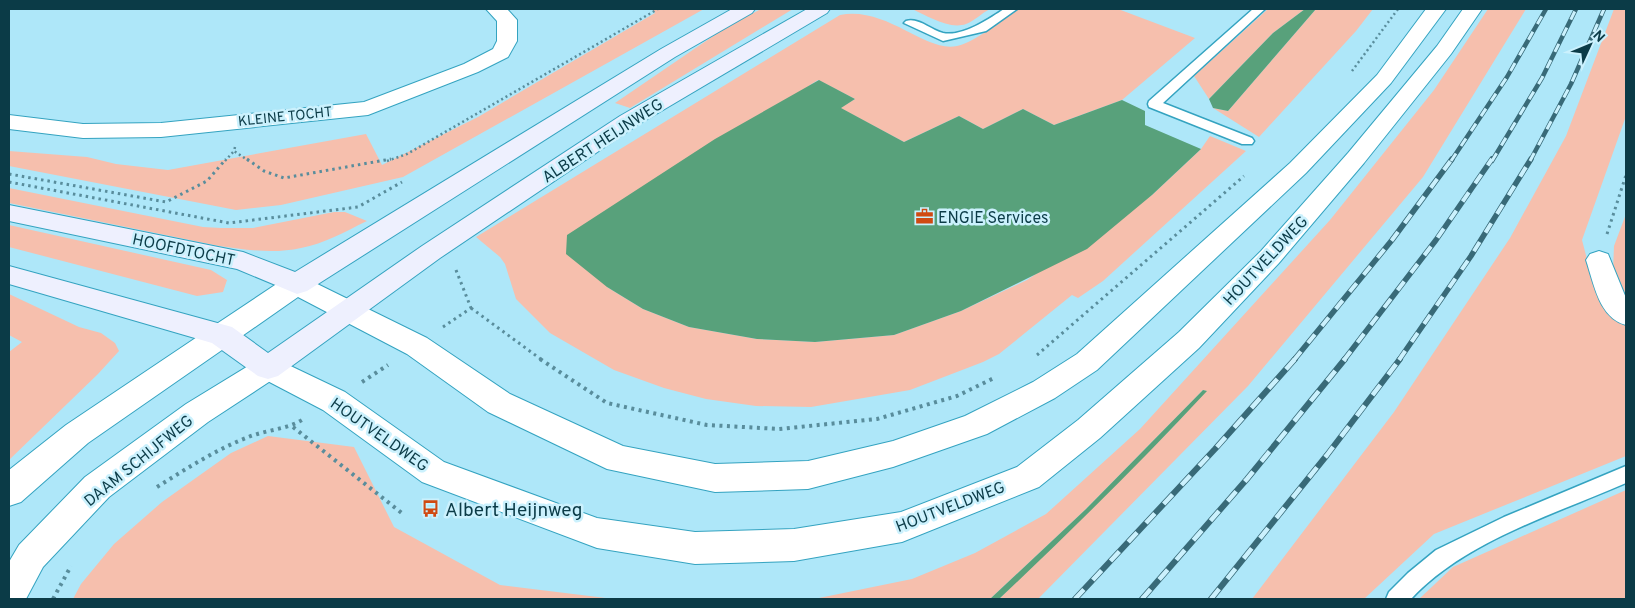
<svg xmlns="http://www.w3.org/2000/svg" width="1635" height="608" viewBox="0 0 1635 608" font-family="Overpass,sans-serif">
<style>
.green{fill:#f6bfad}
.water{fill:#58a17b}
.lines{fill:none;stroke-linecap:round;stroke-linejoin:round}
.service-casing{stroke:#34a3c0;stroke-width:3}
.minor-casing{stroke:#34a3c0;stroke-width:2}
.tertiary-casing{stroke:#34a3c0;stroke-width:2}
.secondary-casing{stroke:#34a3c0;stroke-width:2}
.path-far2{stroke:#598d9c;stroke-width:2.5;stroke-dasharray:2 3;stroke-linecap:butt}
.path-far1{stroke:#598d9c;stroke-width:3;stroke-dasharray:2.5 4;stroke-linecap:butt}
.path{stroke:#598d9c;stroke-width:4;stroke-dasharray:3 4.5;stroke-linecap:butt}
.service{fill:#fff;fill-rule:evenodd}
.minor{fill:#fff;fill-rule:evenodd}
.tertiary{fill:#fff;fill-rule:evenodd}
.secondary{fill:#eef0fe;fill-rule:evenodd}
.rail-far2-casing{stroke:#386a78;stroke-width:4.5}
.rail-far1-casing{stroke:#386a78;stroke-width:5.5}
.rail-casing{stroke:#386a78;stroke-width:6}
.rail-far2{stroke:#cbf1fd;stroke-width:3;stroke-dasharray:9;stroke-linecap:butt}
.rail-far1{stroke:#cbf1fd;stroke-width:4;stroke-dasharray:11;stroke-linecap:butt}
.rail{stroke:#cbf1fd;stroke-width:4.5;stroke-dasharray:13;stroke-linecap:butt}
.labels{text-anchor:middle;stroke-width:5;stroke-linejoin:round;paint-order:stroke}
.far-street-label{font-size:14px;fill:#0b3b47;stroke:#cbf1fd}
.street-label{font-size:16px;fill:#0b3b47;stroke:#cbf1fd}
.poi-label{font-size:16px;fill:#0b3b47;stroke:#cbf1fd;text-anchor:start}
.near-poi-label{font-size:19px;fill:#0b3b47;stroke:#cbf1fd;text-anchor:start}
</style>
<rect width="100%" height="100%" fill="#aee7f9"/>
<path class="green" d="M652,9h52l-301,168 -122,28 -45,5 -227,-44v-15l78,6 29,7 52,6 198,-36 16,31 96,-48 177,-104z
M761,9h32l-163,99 -15,-5 110,-75z
M912,9h78c-8,4 -16,12 -24,15 -17,6 -40,-9 -54,-15z
M1016,9h102l77,29 -73,62 -68,25 -31,-16 -40,20 -24,-13 -55,26 -64,-34 15,-9 -37,-19 -8,5 -203,202 36,22 46,18 68,12 58,3 79,-7 67,-24 66,-31 125,-85 49,-46 9,-13 36,15 -143,130 -25,17 -6,-3 -73,59 -16,8 -73,28 -99,17 -55,-1 -50,-7 -42,-11 -50,-18 -64,-37 -34,-34 -11,-35 -5,-7 -24,-20 364,-222c47,-9 85,38 117,31 21,-5 42,-25 59,-37z
M1268,9h37l-32,24 -64,66 -15,-23z
M1316,9h57l-17,22 -97,106 -46,-29 15,3z
M1488,9h38l-103,168 -175,209 -210,213h-39l172,-170 35,-38 -3,-1 -117,119 -96,90h-176l98,-20 63,-26 71,-39 94,-85 190,-209 104,-130z
M1614,9h12v107l-44,124 6,23 24,40 14,15v138l-192,78 -70,65h-112l142,-187 116,-174 56,-102z
M9,188l194,39 18,1h32l81,-16h11l22,9c-21,10 -43,23 -66,27 -27,6 -54,2 -82,-2l-210,-43z
M1626,214v82l-13,-25 1,-25z
M9,225l202,45 16,10 -4,12 -26,4 -188,-49z
M9,294l70,33 22,6 14,10 4,8 -21,23 -89,86v-108l13,-10 -13,-7z
M268,436l86,11 40,80 106,58 114,14h-541l8,-15 33,-40 48,-42 69,-49z
M1626,490v109h-207l34,-32z"/>
<path class="water" d="M1305,9h11l-88,102 -15,-3 -4,-9 64,-66z
M819,80l36,19 -14,9 63,34 55,-26 24,13 40,-20 31,16 68,-25 23,11v14l56,24 -49,46 -65,54 -126,62 -67,24 -79,7 -58,-3 -68,-12 -46,-18 -36,-22 -41,-33 1,-19 148,-96z
M1203,390l4,1c-67,72 -137,141 -208,208h-9l96,-90z"/>
<g class="lines">
<defs>
<path id="service" d="M1004,9h13l-31,22 -43,10 -39,-18 2,-2c12,-4 25,9 37,12 19,4 46,-14 61,-24z
M1253,9h12l-102,94 89,35 2,3 -2,3h-10l-93,-37 -1,-3 1,-3z
M1626,466v17c-71,31 -161,58 -215,116h-25l3,-7 19,-19 28,-23 68,-33z"/>
<path id="minor" d="M486,9h21l10,11v21l-9,16 -30,15 -110,43 -207,22 -78,1 -74,-9v-14l74,9 78,-1 203,-21 100,-38 29,-15 4,-8v-20z
M1599,251l9,3 18,44v27c-27,-7 -32,-41 -40,-65l4,-6z
M222,324l10,3 4,8 -4,8 -144,100 -67,59 -12,4v-36l57,-45 146,-98z
M268,357l10,3 5,8 -5,8 -70,46 -99,75 -66,70 -17,32h-17v-37l10,-17 66,-68 101,-73 72,-44z"/>
<path id="tertiary" d="M1426,9h20l-55,74 -85,90 -209,197 -42,28 -68,36 -94,33 -85,22 -93,3 -108,-23 -119,-57 -81,-58 -109,-57 -66,46 -10,3 -10,-3 -4,-8 4,-8 75,-50 10,-3 130,64 83,56 113,52 92,18 93,-3 85,-20 72,-25 68,-34 44,-28 213,-191 87,-88z
M1463,9h19l-31,45 -87,109 -85,100 -80,85 -99,90 -61,49 -137,55 -108,19 -99,3 -98,-16 -175,-66 -99,-72 -65,-34 -5,-8 5,-8 10,-3 10,3 67,32 99,70 153,56 98,14 99,-3 107,-17 116,-45 61,-47 101,-88 82,-81 87,-98 89,-107z"/>
<path id="secondary" d="M732,9h23l-3,4 -77,44 -368,234 -10,3 -60,-25 -228,-48v-16l234,47 52,20 366,-223z
M807,9h23l-3,4 -191,113 -196,132 -162,118 -10,3 -10,-3 -46,-33 -203,-59v-18l223,61 36,26 154,-107 198,-130z"/>
</defs>
<use href="#service" class="service-casing"/>
<use href="#minor" class="minor-casing"/>
<use href="#tertiary" class="tertiary-casing"/>
<use href="#secondary" class="secondary-casing"/>
<path class="path-far2" d="M1352,71l46,-62
M235,147l-1,4 15,10
M225,161l9,-10
M387,161l20,-7 251,-145"/>
<path class="path-far1" d="M247,159l17,12 20,7 107,-19
M9,174l157,28 41,-21 19,-22
M9,182l220,41 129,-16 44,-25
M1607,234l19,-59
M456,270l15,38
M471,308l71,52
M443,327l28,-19
M1037,355l207,-179"/>
<path class="path" d="M540,359l67,44 100,22 72,4 98,-10 80,-23 37,-18
M362,382l26,-17
M293,427l110,87
M157,487c29,-18 58,-37 89,-49 18,-8 39,-8 56,-18
M53,599l18,-33"/>
<use href="#service" class="service"/>
<use href="#minor" class="minor"/>
<use href="#tertiary" class="tertiary"/>
<use href="#secondary" class="secondary"/>
<defs>
<path id="rail-far2" d="M1451,161l56,-84 39,-68
M1492,161l50,-83 34,-69
M1530,161l41,-77 33,-75"/>
<path id="rail-far1" d="M1294,360l98,-120 60,-81
M1344,360l92,-120 56,-81
M1399,360l72,-104 60,-97"/>
<path id="rail" d="M1075,599l140,-150 80,-90
M1142,599l105,-120 98,-120
M1211,599l116,-144 73,-96"/>
</defs>
<use href="#rail-far2" class="rail-far2-casing"/>
<use href="#rail-far1" class="rail-far1-casing"/>
<use href="#rail" class="rail-casing"/>
<use href="#rail-far2" class="rail-far2"/>
<use href="#rail-far1" class="rail-far1"/>
<use href="#rail" class="rail"/>
</g>
<defs>
<symbol id="office-bare" viewBox="-9 -9 18 18"><path d="M-6-3h4V-5.5h4V-3h4V5H-6ZM-1-4.5V-3h2v-1.5ZM-6 0V1H6V0Z" fill="#d04a12" stroke="#cbf1fd" stroke-width="2.5" paint-order="stroke"/></symbol>
<symbol id="bus-bare" viewBox="-9 -9 18 18"><path d="M-5-6H5V4H4V6H2V4H-2V6H-4V4H-5ZM-3.5-4V0h7V-4ZM-3.5 1.2v1.5H-2V1.2ZM2 1.2v1.5H3.5V1.2Z" fill="#d04a12" stroke="#cbf1fd" stroke-width="2.5" paint-order="stroke"/></symbol>
</defs>
<g fill-rule="evenodd">
<use href="#office-bare" x="912" y="204" width="25" height="25"/>
<use href="#bus-bare" x="418" y="496" width="25" height="25"/>
</g>
<g class="labels">
<g class="far-street-label">
<text transform="translate(285 116) rotate(-6)" y="5">KLEINE TOCHT</text>
</g>
<g class="street-label">
<text transform="translate(602 140) rotate(-33)" y="6">ALBERT HEIJNWEG</text>
<text transform="translate(184 249) rotate(12)" y="6">HOOFDTOCHT</text>
<text transform="translate(1265 260) rotate(-47)" y="6">HOUTVELDWEG</text>
<text transform="translate(380 434) rotate(35)" y="6">HOUTVELDWEG</text>
<text transform="translate(138 460) rotate(-39)" y="6">DAAM SCHIJFWEG</text>
<text transform="translate(950 506) rotate(-21)" y="6">HOUTVELDWEG</text>
</g>
<g class="poi-label">
<text x="938" y="223">ENGIE Services</text>
</g>
<g class="near-poi-label">
<text x="445" y="516">Albert Heijnweg</text>
</g>
</g>
<rect width="1635" height="608" fill="none" stroke="#0b3b47" stroke-width="20"/>
<g transform="translate(1590 45) rotate(46)" stroke="#cbf1fd" stroke-width="4" paint-order="stroke">
<path d="M0-4L9 19L0 12L-9 19Z" fill="#0b3b47"/>
<text y="-8" font-size="14" font-weight="bold" text-anchor="middle" fill="#0b3b47">N</text>
</g>
</svg>
